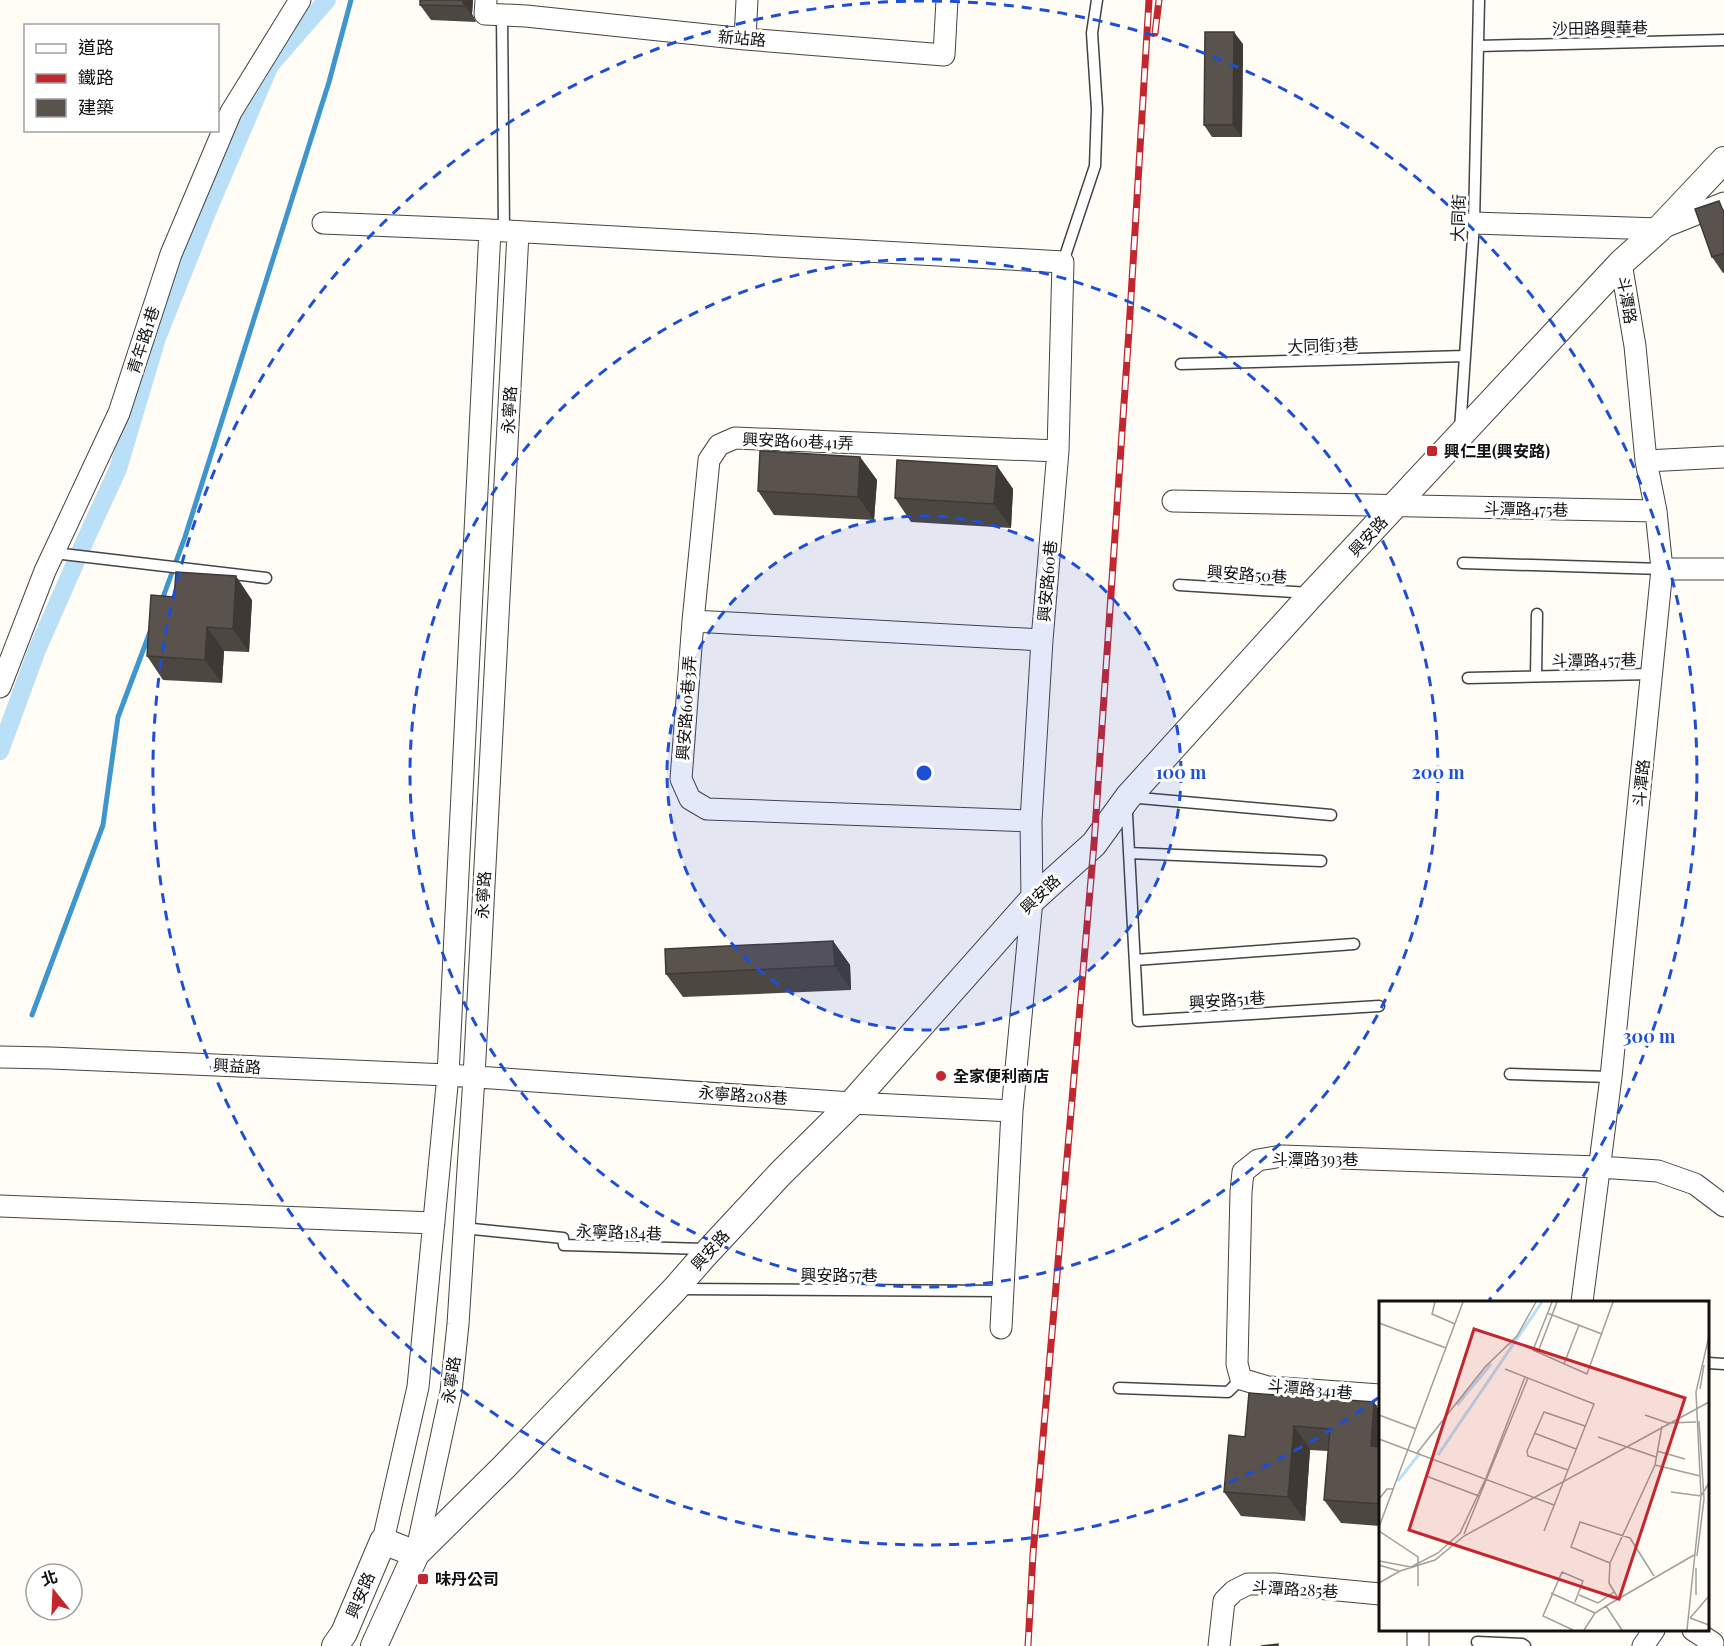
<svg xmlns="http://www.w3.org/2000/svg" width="1724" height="1646" viewBox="0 0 1724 1646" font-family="'Playfair Display','Noto Sans TC',serif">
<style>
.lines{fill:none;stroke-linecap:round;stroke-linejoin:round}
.stream{stroke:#3f96cf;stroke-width:5}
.canal{stroke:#b9e0f7;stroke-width:18}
.service-casing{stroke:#444;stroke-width:13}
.minor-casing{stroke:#444;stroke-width:23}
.tertiary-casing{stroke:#444;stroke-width:28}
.service{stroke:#fff;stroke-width:10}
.minor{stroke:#fff;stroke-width:21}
.tertiary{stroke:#fff;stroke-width:26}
.rail-casing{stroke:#c4262e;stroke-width:7}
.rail{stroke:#fff;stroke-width:4.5;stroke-dasharray:14;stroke-linecap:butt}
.wall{fill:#4d4742}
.shaded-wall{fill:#3f3936}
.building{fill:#5a524d;stroke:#3f3936;stroke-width:1.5}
.ring{fill:none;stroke:#1d4ed8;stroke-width:3;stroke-dasharray:10 8}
.poi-dot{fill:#c4262e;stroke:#fff;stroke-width:2}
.labels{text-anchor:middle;stroke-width:6;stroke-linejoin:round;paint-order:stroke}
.street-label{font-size:16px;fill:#111;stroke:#fff}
.poi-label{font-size:16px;font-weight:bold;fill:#111;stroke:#fff;text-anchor:start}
.inset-river{fill:none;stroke:#b9e0f7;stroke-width:3}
.inset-road{fill:none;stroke:#a09f9a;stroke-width:1.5}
.view{fill:#c4262e;fill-opacity:0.15;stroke:#c4262e;stroke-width:3}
.inset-edge{fill:none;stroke:#111;stroke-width:3}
.centre{fill:#1d4ed8;stroke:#fff;stroke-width:3}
.ring-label{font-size:18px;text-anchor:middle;font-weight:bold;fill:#1d4ed8;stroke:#fff;stroke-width:6;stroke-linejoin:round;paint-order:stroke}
</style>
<rect width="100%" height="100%" fill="#fffdf5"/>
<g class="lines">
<path class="stream" d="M162,600l23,-63 144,-455 22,-82
M32,1015l71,-190 15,-108 32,-85"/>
<path class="canal" d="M0,751l37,-101 51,-116 30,-65 39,-131 51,-128 62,-145 57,-65"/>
<defs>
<path id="service" d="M502,15l2,216
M1478,46l246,-6
M1063,262l32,-96 2,-57 -5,-76 5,-33
M1181,364l284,-8
M1460,430l14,-207 5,-223
M54,553l212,25
M1463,563l199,6
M1179,585l131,8
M1536,676l1,-62
M1468,678l184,-4
M1331,815l-203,-18 -1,17 11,207 241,-15
M1129,853l192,8
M1135,960l219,-16
M1510,1074l101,3
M463,1228l100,10 1,7 141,4
M678,1289l325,2
M1708,1363l16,1
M1119,1388l109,4 13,-13
M1477,1642l45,2 3,2"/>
<path id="minor" d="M486,0l-1,14 41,2 219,23 199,16 3,-55
M745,39l2,-39
M323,223l167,7 573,32 -5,189 -16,189 -11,181 1,79 -20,211 -11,217
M1474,223l185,6 65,-26
M1646,461l78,-4
M1173,501l483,10
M1662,569h62
M693,621l349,19
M0,687l45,-116 74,-158 52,-159 60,-142 69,-112
M1031,821l-324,-12 -17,-10 -9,-20 12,-158 16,-161 10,-15 16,-7 323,13
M0,1057l51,1 397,17 404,28 160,8
M0,1206l434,17
M1582,1302l29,-225 51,-508 -6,-58 -10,-50 -11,-115 -14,-83
M1380,1395l-112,-8 -27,-8 -4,-15 4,-172 2,-20 15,-12 24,-4 317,11 59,4 37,13 29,22
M383,1541l35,-154 30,-312 42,-845
M416,1554l35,-162 7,-68 16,-247 44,-844
M1693,1630l20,13
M1219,1646l5,-45 10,-10 14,-7h27l105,10
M1418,1646v-16
M1643,1646l11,-16"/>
<path id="tertiary" d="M335,1646l9,-13 39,-92 33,13
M374,1646l42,-92 88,-87 171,-178 28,-32 78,-84 71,-70 180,-203 62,-56 34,-47 185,-204 308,-330 38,-34 65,-69"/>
</defs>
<use href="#service" class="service-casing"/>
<use href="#minor" class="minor-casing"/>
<use href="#tertiary" class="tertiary-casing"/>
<use href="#service" class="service"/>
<use href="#minor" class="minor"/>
<use href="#tertiary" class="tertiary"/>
<defs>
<path id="rail" d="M1155,33l4,-33
M1028,1646l5,-92 61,-710 35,-514 20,-330"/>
</defs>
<use href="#rail" class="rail-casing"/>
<use href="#rail" class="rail"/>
</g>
<path class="wall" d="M420,0h53l-1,14 4,8 -45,-2 -11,-15z
M1243,44l-1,93h-30l-8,-12z
M1724,208v65h-1l-11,-16z
M860,457l17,23 -3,40 -100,-5 -16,-24z
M997,466l16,23 -2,39 -100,-6 -16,-24z
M252,600l-3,52 -25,-1 -2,32 -59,-3 -16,-24z
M833,941l17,24 1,25 -168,7 -17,-23z
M1249,1393l131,18v115l-39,-3 -17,-23 4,-49 -18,-1 -5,71 -64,-5 -17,-24 21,-55z"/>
<path class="shaded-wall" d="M462,0h11l-1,14 4,8 -11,-16z
M1234,32l9,12 -1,93 -9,-12z
M860,457l17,23 -3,40 -16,-23z
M997,466l16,23 -2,39 -17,-24z
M236,576l16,24 -3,52 -16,-23z
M207,627l17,24 -2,32 -17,-23z
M833,941l17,24 1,25 -16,-24z
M1374,1402l6,9v50l-9,-15z
M1294,1426l16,24 -5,71 -17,-24z"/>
<path class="building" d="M420,0h42l3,6 -45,-1z
M1205,32h29l-1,93h-29z
M1719,201l5,12v40l-12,4 -17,-48z
M760,451l100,6 -2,40 -100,-6z
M897,460l100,6 -3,38 -99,-6z
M176,572l60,4 -3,53 -26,-2 -2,33 -58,-4 4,-61 23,2z
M833,941l2,25 -169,8 -1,-25z
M1249,1393l125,9 -3,44 9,1v57l-56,-4 6,-71 -36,-3 -6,71 -64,-5 5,-57 16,2z
M1278,1644v2h-17z"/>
<circle cx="924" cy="773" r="257" fill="#1d4ed8" fill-opacity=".12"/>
<g class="ring">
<circle cx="924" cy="773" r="257"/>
<circle cx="924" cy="773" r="514"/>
<path d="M1378 1398A772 772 0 1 1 1489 1300"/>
</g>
<g class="poi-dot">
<rect x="1426" y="445" width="12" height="12" rx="3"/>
<circle cx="941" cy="1076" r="6"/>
<rect x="417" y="1573" width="12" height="12" rx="3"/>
</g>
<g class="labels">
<g class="street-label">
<text transform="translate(1600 28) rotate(-1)" y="6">沙田路興華巷</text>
<text transform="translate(742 38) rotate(5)" y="6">新站路</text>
<text transform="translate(1458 218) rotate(-88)" y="6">大同街</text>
<text transform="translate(1627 300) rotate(80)" y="6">斗潭路</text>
<text transform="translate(143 340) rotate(-72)" y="6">青年路1巷</text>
<text transform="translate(1323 345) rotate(-2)" y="6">大同街3巷</text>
<text transform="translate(509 410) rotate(-87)" y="6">永寧路</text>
<text transform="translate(798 441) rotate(2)" y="6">興安路60巷41弄</text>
<text transform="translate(1526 509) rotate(1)" y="6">斗潭路475巷</text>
<text transform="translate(1368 536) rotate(-47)" y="6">興安路</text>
<text transform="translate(1247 574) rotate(4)" y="6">興安路50巷</text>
<text transform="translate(1047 581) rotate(-85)" y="6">興安路60巷</text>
<text transform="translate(1594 660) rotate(-1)" y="6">斗潭路457巷</text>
<text transform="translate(686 708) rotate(-86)" y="6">興安路60巷3弄</text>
<text transform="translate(1641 783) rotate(-84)" y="6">斗潭路</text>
<text transform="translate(1040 894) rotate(-44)" y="6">興安路</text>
<text transform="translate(483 895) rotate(-87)" y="6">永寧路</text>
<text transform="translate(1227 1000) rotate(-4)" y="6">興安路51巷</text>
<text transform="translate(237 1066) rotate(3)" y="6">興益路</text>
<text transform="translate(743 1095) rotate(4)" y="6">永寧路208巷</text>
<text x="1315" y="1165">斗潭路393巷</text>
<text transform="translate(619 1232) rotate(2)" y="6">永寧路184巷</text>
<text transform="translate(710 1250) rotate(-48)" y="6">興安路</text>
<text x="839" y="1281">興安路57巷</text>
<text transform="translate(451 1380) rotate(-82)" y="6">永寧路</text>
<text transform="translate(1310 1389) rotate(5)" y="6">斗潭路341巷</text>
<text transform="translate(1295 1589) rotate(3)" y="6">斗潭路285巷</text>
<text transform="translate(360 1595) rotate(-67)" y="6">興安路</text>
</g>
<g class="poi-label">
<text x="1444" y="457">興仁里(興安路)</text>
<text x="953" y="1082">全家便利商店</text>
<text x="435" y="1585">味丹公司</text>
</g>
</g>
<g transform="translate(1379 1301)">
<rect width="330" height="330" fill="#fffdf5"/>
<path class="inset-river" d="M131,44l13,-15M78,104l34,-41M59,154l104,-153M19,180l22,-28"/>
<path class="inset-road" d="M56,1l-3,12 23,10M173,1l-19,48 54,24 26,-72M168,12l55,21M0,22l67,25M159,51l19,-50M185,63l15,-39M126,68l89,35 -50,127M321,88l4,-24M0,114l37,14M266,114l23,8 28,-1M155,132l42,16M219,136l58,20M0,138l175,66M278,150l28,8M38,152l68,-86 32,-31 19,-34M276,164l45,11M189,169l-40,-14 -1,-5 17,-39 41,14M47,175l53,20M292,191l30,4 8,-13M0,198l8,-10h7M0,226l84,-225M0,230l39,26v29M85,233l64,-156M318,255l7,-57 -5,-78M0,260l32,6 27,-14 22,-20 26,-55 39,-101M231,262l-39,-16 9,-25 50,16 24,38M0,264l20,6M0,282l21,-12 35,-11 29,-24 245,-134M172,292l44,20M200,294l19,8 16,-11M317,294v-27M239,297l-9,-15 1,-20 45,-98 7,-39M227,305l16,24M311,317l19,-22M311,317l19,7M194,329l-30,-14 19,-44 21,9 -8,21M205,329l11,-17 11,-7 88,-51M308,329l14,-134 -5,-104 13,-56"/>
<path class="view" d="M95,28l211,69 -66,201 -210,-69z"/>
<rect width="330" height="330" class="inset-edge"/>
</g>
<circle cx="924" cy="773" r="9" class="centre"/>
<g class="ring-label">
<text x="1181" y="779">100 m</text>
<text x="1438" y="779">200 m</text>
<text x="1649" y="1043">300 m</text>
</g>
<rect x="24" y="24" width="195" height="108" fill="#ffffff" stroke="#a0a0a0" stroke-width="1.5"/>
<rect x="36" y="44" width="30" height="9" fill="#ffffff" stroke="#a0a0a0" stroke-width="1.5"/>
<text x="78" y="54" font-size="18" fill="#111111">道路</text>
<rect x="36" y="74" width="30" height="9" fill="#c4262e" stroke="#a0a0a0" stroke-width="1.5"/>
<text x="78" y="84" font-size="18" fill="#111111">鐵路</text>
<rect x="36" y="99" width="30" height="18" fill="#5a524d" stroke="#a0a0a0" stroke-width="1.5"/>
<text x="78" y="114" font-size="18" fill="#111111">建築</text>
<g transform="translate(54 1592) rotate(342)"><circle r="28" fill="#ffffff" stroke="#a0a0a0" stroke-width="1.5"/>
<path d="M0-4.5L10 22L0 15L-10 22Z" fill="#c4262e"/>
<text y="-9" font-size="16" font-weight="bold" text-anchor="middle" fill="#111111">北</text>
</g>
</svg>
